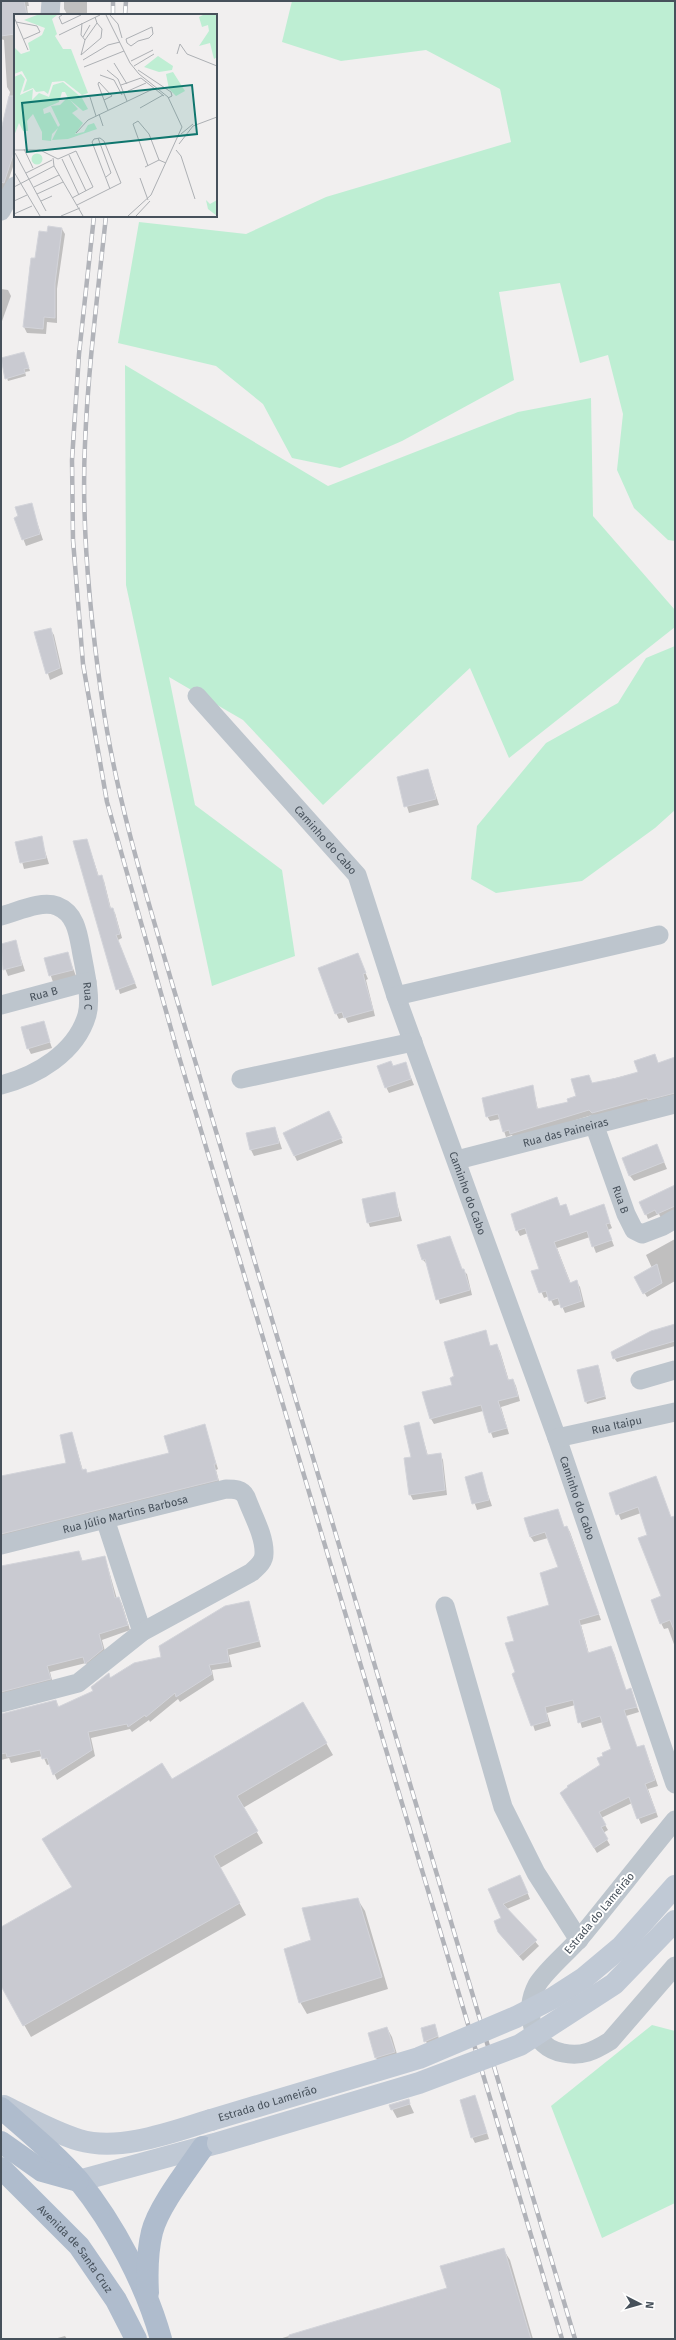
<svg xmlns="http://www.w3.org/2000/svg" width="676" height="2340" viewBox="0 0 676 2340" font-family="'Fira Sans',sans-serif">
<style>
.green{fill:#beeed3}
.shadow{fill:#0003}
.building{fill:#c9cad1;stroke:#d3d4da}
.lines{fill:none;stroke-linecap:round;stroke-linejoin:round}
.street{stroke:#bdc5cd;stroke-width:19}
.secondary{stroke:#c0c9d5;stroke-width:22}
.primary{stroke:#afbccd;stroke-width:22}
.rail-casing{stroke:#b1b3b9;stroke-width:4.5}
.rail{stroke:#fff;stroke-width:3;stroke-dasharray:9;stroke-linecap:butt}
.secondary-bridge{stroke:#c0c9d5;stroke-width:22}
.labels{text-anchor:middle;stroke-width:4;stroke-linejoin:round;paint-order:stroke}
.street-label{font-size:11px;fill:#47515b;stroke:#fff}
.inset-road{fill:none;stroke:#adb0b4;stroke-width:1}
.view{fill:#0f766e;fill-opacity:0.15;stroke:#0f766e;stroke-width:2}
.inset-edge{fill:none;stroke:#47515b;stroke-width:2}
</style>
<rect width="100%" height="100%" fill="#f1efef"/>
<path class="green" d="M292,1h383v540l-7,-1 -34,-32 -17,-38 6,-56 -15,-59 -28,8 -20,-80 -61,9 15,88 -112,61 -62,27 -48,-10 -29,-54 -47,-38 -98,-23 21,-121 107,12 80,-37 185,-55 -11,-53 -74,-39 -85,11 -59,-19z
M125,365l203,121 190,-74 73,-14 2,118 82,94v17l-166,131 -39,-90 -147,137 -80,-85 -74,-43 26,128 87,65 13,86 -83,30 -86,-401z
M675,646v164l-20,18 -73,53 -86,12 -25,-14 6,-53 69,-83 72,-40 28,-45z
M652,2025l23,6v172l-73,35 -51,-132z"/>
<path class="shadow" d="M1,1h27l1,5h-2l1,9h-13v146l-11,32 -3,-1v-57l9,-43 -3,-5 -3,-47 -3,-1z
M64,1h23v14l-20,-1 -3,-5z
M62,229l3,5 -8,55v34l-10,-1 -1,12 -19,-1 -3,-6 6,-62 6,-5 12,-27z
M1,289l7,1 3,6 -10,28z
M24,353l6,18 -5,1 1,4 -18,5 -7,-22z
M31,504l12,36 -17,6 -11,-28z
M50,629l4,6 9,39 -13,6 -15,-47z
M428,770l11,35 -30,8 -11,-35z
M41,838l8,26 -25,5 -7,-26z
M87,840l12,37 2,-1 3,5 7,28 4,4 7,25 -4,2 19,48 -17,6 -46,-152z
M15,941l10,30 -17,5 -7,-18v-13z
M67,953l9,23 -23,6 -8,-23z
M358,955l10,24 -2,1 9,36 -27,7 -3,-6 -6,2 -3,-6z
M43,1022l9,26 -21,6 -3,-6z
M654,1055l5,9 16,-6v40l-79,19 -4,-2 -78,24 -2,-4 -6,2 -6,-18 -10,2 -3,-5 46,-29 5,23 31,-8 8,-5 11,-21 4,8 47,-12z
M405,1063l9,22 -25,8 -3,-6 7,-20z
M332,1118l11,25 -46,18 -13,-28z
M275,1128l7,21 -28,7 -3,-6z
M657,1145l10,24 -33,12 -4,-5z
M675,1192v20l-14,6 -2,-4 -11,5 -2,-5z
M394,1193l8,28 -32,6 -2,-5z
M556,1198l5,9 4,-2 5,12 33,-11 9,22 -4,2 6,16 -18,7 -6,-16 -33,11 14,36 5,-3 4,6 5,20 -20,6 -4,-9 -7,2 -5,-10 -5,2 -11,-26 7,-3 -12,-36 -8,3 -3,-6z
M450,1238l12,32 5,4 5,21 -32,9 -13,-40 -4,-4 -5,-14z
M675,1239v42l-28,16 -12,-19 17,-10 -6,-13z
M675,1325v21l-58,16 -3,-4z
M485,1332l6,15 5,-1 4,5 9,30 4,-1 3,6 4,15 -19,6 8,27 -16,4 -10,-27 -49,13 -3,-5 23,-34 1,-8z
M599,1368l7,31 -19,5 -1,-3z
M419,1424l9,32 12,-2 3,6 4,35 -34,5 -3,-6 2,-36z
M204,1426l14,43 -2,1 4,15 -219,55v-62l66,-15 5,-30 11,38 2,-1 3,4 82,-21z
M481,1474l11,32 -15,4 -11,-32z
M610,1493l61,25 4,-1v130l-7,-19 -4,1 -3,-6 1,-26 -13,-61 -8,-23 -20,7z
M557,1510l7,18 3,-1 3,5 31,88 -20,5 8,29 22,-6 3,5 12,38 4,-2 9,23 -13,4 11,32 6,-2 3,5 12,35 -10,3 10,28 -17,7 -9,-21 -31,15 7,12 -5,3 7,12 -13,8 -36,-60 40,-27 3,-10 8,-7 -9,-27 -21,6 -7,-23 -28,8 4,13 -16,5 -19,-59 -1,-31 35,-35 9,-38 -11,-30 -14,4 -4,-6z
M79,1552l4,10 22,-5 12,42 2,-1 3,6 8,26 -28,10 4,15 -17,13 -3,-5 -36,9 3,12 -52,14v-131z
M249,1602l12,45 -32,8 3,12 -20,3 2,10 -34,22 -2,-3 -28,23 -1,-2 -17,12 -2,-3 -39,9 4,18 -38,24 -7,-16 -3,1 -4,-9 -32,7 -2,-5 -8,2v-46l55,-13 3,6 35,-15 14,-18 3,4 52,-21z
M303,1703l30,52 -90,53 20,35 -43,25 26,47 -215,122 -30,-53v-56l72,-40 99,-108z
M523,1882l7,17 -23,10 32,37 -16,15 -25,-29 4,-13 -13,-30z
M358,1900l7,11 23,78 -81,25 -7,-12 12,-62z
M387,2028l5,9 7,24 -17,6 -6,-9z
M436,2028l3,11 -12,5 -5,-15z
M475,2096l14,43 -14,4 -3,-6z
M408,2100l6,13 -17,5 -5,-9z
M503,2249l7,11 23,79h-254l169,-50z
M65,2336l2,3h-13z"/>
<path class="building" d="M1,1h23l3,14h-12v19l-14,2z
M9,96h6v53l-11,34 -3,-1v-52z
M48,226l14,2 -7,55v35l-11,-1 -1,12 -20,-2 8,-69h4l4,-27 8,1z
M24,352l5,16 -5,1 1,4 -20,6 -4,-21z
M32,503l8,31 -18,6 -8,-22 4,-2 -3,-9z
M51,628l9,40 -14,6 -12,-42z
M428,769l8,30 -32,8 -7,-30z
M42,836l4,22 -26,5 -5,-21z
M87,839l11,37 4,-1 8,33h3l7,26 -4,1 19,48 -19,7 -43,-149z
M16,940l6,25 -19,5 -2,-26z
M68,952l5,18 -24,6 -5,-18z
M358,953l8,20 -3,1 10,36 -29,8 -2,-6 -7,2 -17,-46z
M44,1021l6,21 -23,7 -6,-22z
M655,1054l3,9 17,-6v36l-27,7 -1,-2 -55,15 -3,-3 -79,24 -1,-4 -6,2 -5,-18 -12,3 -4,-19 51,-13 4,24 31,-7 -1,-3 9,-3 -5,-17 18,-4 3,8 25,-5 21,-6 -4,-11z
M391,1061l2,5 13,-4 5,17 -26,9 -8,-22z
M329,1111l13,27 -48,18 -11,-23z
M275,1127l4,16 -29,7 -4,-17z
M657,1144l7,18 -35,14 -7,-18z
M675,1185v21l-18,8 -2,-4 -10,5 -6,-13z
M395,1192l4,24 -32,7 -5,-24z
M557,1197l3,9 6,-2 4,12 34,-12 6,19 -4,1 6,16 -20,7 -5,-16 -33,11 16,41 7,-3 5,21 -21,7 -3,-10 -9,3 -3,-10 -7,2 -8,-22 8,-2 -14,-41 -9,3 -5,-17z
M450,1236l12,33h2l6,21 -34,10 -11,-41 -3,1 -5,-15z
M657,1264l5,19 -19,11 -9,-17z
M675,1324v17l-62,18 -2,-7 40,-21z
M486,1330l4,16 7,-2 11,36 5,-1 5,17 -20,5 9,27 -18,5 -8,-28 -51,14 -8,-27 30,-7 -2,-7 4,-2 -10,-34z
M598,1365l7,31 -20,6 -8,-32z
M419,1422l8,33 14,-2 4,37 -36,5 -5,-37 7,-1 -7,-31z
M205,1424l11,40h-2l4,16 -217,54v-58l65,-13 -6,-28 12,-3 10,38 4,-1 1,4 82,-20 -5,-17z
M482,1472l7,28 -17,4 -7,-27z
M656,1476l15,41 4,-1 -1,114 -4,-10 -10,4 -9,-24 10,-4 -23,-58 9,-3 -9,-28 -22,8 -7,-22z
M558,1509l6,18 3,-1 32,88 -20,6 9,33 23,-7 15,44 5,-2 6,19 -13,3 13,37 7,-2 11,35 -10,4 11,28 -19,7 -8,-22 -30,15 7,13 -5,2 7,12 -14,9 -34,-55 8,-6 -1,-1 33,-21 -3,-7 6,-2 -1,-3 9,-4 -11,-33 -22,7 -5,-23 -28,7 3,14 -17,5 -19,-52 3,-2 -10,-29 9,-2 -7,-24 42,-12 -9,-32 18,-6 -13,-35 -15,5 -6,-19z
M79,1551l3,10 23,-5 10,42 4,-1 9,28 -29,9 4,15 -18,15 -2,-7 -36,9 4,13 -50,13v-126z
M249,1601l10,40 -32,8 2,13 -20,3 3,9 -36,23 -1,-4 -29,24 -1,-2 -17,12 -1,-3 -39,8 4,18 -39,25 -6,-17 -5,1 -2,-9 -33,7 -1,-4 -5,1v-40l55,-14 2,7 35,-16 -2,-4 18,-14 1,5 24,-15 27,-6 -2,-11 66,-40z
M303,1702l24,41 -90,53 21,35 -44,25 26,47 -217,123 -22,-40v-59l71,-40 -30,-48 120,-76 10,16z
M520,1875l8,18 -25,11 34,36 -18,16 -21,-24 -4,-11 7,-3 -13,-29z
M358,1898l24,79 -83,26 -15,-54 27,-9 -9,-32z
M435,2024l3,12 -14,6 -3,-14z
M387,2027l8,25 -20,6 -7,-25z
M475,2095l12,38 -16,5 -11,-38z
M409,2099l1,5 -19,6 -2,-5z
M504,2248l27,91h-242v-4l158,-47 -7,-22z"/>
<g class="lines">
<g class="street">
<path d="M50,15l1,-14"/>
<path d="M1,211l14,-25"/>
<path id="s1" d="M197,696l160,179 39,121 161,442 118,346"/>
<path id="s2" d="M1,916c16,-4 40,-16 56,-10 18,7 21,26 24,43 3,18 11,48 6,66 -11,38 -51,61 -86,70"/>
<path d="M396,996l263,-61"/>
<path id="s3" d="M1,1005l86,-23"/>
<path d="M241,1079l172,-37"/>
<path id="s4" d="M594,1124l32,90 8,16 8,4 21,-8 12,-7"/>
<path id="s5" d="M457,1160l218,-56"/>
<path d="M640,1380l35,-10"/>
<path id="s6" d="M557,1438l118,-26"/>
<path d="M105,1519l37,113"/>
<path id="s7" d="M1,1545l225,-56c8,0 16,0 20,8 6,17 19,39 18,57 0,8 -7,13 -12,18l-110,60 -64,51 -77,20"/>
<path d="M445,1606l58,201 33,66 43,67"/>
<path d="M675,1820c-32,39 -63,79 -95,118 -12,14 -35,33 -43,47 -14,26 -6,62 26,68 19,4 31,-2 47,-12l65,-75"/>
</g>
<path class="secondary" d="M4,2106c24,12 49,26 75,34 41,12 93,-8 132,-20
M78,2181l136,-37"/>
<g class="primary">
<path d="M1,2108c26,23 55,46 78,73 35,43 67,104 82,158"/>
<path d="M1,2142l41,29 36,10"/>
<path id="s8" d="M1,2168l78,78 37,54 20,39"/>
<path d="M148,2293c-1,-20 -1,-41 4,-61 6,-25 36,-63 51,-85"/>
</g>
<defs>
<path id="rail" d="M113,15v-14
M125,15l1,-14
M94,216l-15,138 -7,106 1,80 10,124 24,138 70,248 385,1289
M106,216c-8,76 -18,152 -21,228 -4,84 5,172 17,255 14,99 44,195 72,291l401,1349"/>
</defs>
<use href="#rail" class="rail-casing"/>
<use href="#rail" class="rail"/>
<g class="secondary-bridge">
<path id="s9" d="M211,2120l208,-62 97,-41 37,-19 31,-20 37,-31 54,-61"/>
<path d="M218,2143l201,-60 101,-38 94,-61 61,-63"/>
</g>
</g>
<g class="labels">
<g class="street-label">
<text dy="4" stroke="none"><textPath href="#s1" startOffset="193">Caminho do Cabo</textPath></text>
<text dy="4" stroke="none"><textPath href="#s3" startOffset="44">Rua B</textPath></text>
<text dy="4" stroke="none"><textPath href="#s2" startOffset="157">Rua C</textPath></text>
<text dy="4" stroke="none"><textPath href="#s5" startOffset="112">Rua das Paineiras</textPath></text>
<text dy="4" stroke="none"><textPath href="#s1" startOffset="577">Caminho do Cabo</textPath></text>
<text dy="4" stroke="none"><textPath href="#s4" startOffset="80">Rua B</textPath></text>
<text dy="4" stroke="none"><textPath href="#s6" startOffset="61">Rua Itaipu</textPath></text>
<text dy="4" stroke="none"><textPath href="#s1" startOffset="901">Caminho do Cabo</textPath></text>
<text dy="4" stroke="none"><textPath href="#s7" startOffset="128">Rua Júlio Martins Barbosa</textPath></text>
<text transform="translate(599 1913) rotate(-50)" y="4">Estrada do Lameirão</text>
<text dy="4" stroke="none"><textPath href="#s9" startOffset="59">Estrada do Lameirão</textPath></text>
<text dy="4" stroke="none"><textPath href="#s8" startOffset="110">Avenida de Santa Cruz</textPath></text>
</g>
</g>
<g transform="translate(14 14)">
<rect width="203" height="203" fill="#f1efef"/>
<path d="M23,1h20l-5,4 5,15 -2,2 8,13h8l17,44 -6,2 -18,-14 -12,1 -4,12 -4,-3 -8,1 -3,-4 -10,4 4,-12 -5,-9 -8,3v-27l7,7 9,-3 -2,-8 14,-8 3,-7 -21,-8zM189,1h14v42l-3,2 -4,-16 -11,3 10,-15 -1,-6 -6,2 -3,-10zM144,42l15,10 -1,4 -13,2 -15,-5zM159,58l12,19 -9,5 -7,-7 -3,-15zM7,60l4,5 -5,16 13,-6 -1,11 7,-7 10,4 4,-12 10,-3 19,16 6,11 -5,2 -13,-11 8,9 -6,4 11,10 -8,11 9,-2 4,-7 6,-2 3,6 -29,10 -16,1 6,-12 -6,6 -1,7 -9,-1v-8l-9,-18 -6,7 1,10h-5l-4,-8 -5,13v-59zM48,78h3l4,8 -2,-2 -7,7 -9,1 9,19 -2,2 -8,-15 -6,2 -1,-5 16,-7zM17.5 145a5.5 5.5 0 1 1 11 0a5.5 5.5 0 1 1-11 0ZM192,186l4,4 7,-4v16l-9,-7z" fill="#beeed3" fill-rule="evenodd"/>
<path class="inset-road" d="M48,1l-3,2 3,7 19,-9M92,1l24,48 9,11 29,23 14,30 -31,68 -23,21M96,1l8,9 4,14M0,3l14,33M2,8l21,4 3,6 -16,7M68,9l-1,12 4,5M138,13l1,7 -4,4 -11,3 -7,5 -4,-3 -1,-4zM45,21l41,-20M69,23l7,-12M163,40l3,-10 7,10 30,12M67,41l20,-17 1,-9 -5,-6M67,41l4,-15 12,-17 -2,-6M69,46l25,-15 12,-3M117,47l22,-11M100,49l13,21M120,52l20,-12M70,53l40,-16M93,56l11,9 9,22M124,56l33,22 1,4 -4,2M86,61l14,5 8,15M127,64l23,18M107,71l20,-7M114,77l18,-8M76,83l6,19M90,86l8,-4 -13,-14 -1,2 9,24 1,2M126,94l23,-13M85,100l4,12M62,119l12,-13 65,-31M167,120l12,-10M84,124l13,35 -5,4M165,130l14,-18 24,-9M10,135l9,19M0,136h26l18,9 18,-8 17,36 -21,11M162,136l5,6 14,43M1,139l31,58M55,141l17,36M39,144l1,8 29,50M48,145l17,36M134,152l-15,-42 5,-3 11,13 10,26 7,3M131,153l14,-7M0,158l26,44M12,159l26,-13M126,164l8,22M0,173l40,-21M20,173l25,-12M23,180l26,-12M0,187l13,-6M27,187l11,-5M63,191l44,-22 -17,-42 -4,-3 -6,1 -2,3 18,47M0,200l18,-8M47,202l19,-8M122,202l14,-15"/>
<path class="view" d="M178,71l5,49 -170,18 -5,-49z"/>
<rect width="203" height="203" class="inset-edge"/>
</g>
<rect width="676" height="2340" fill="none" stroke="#47515b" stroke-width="4"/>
<g transform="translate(640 2304) rotate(96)" stroke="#ffffff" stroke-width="3" paint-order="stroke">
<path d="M0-3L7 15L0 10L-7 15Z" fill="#47515b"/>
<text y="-6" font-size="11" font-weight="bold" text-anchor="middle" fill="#47515b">N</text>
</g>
</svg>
